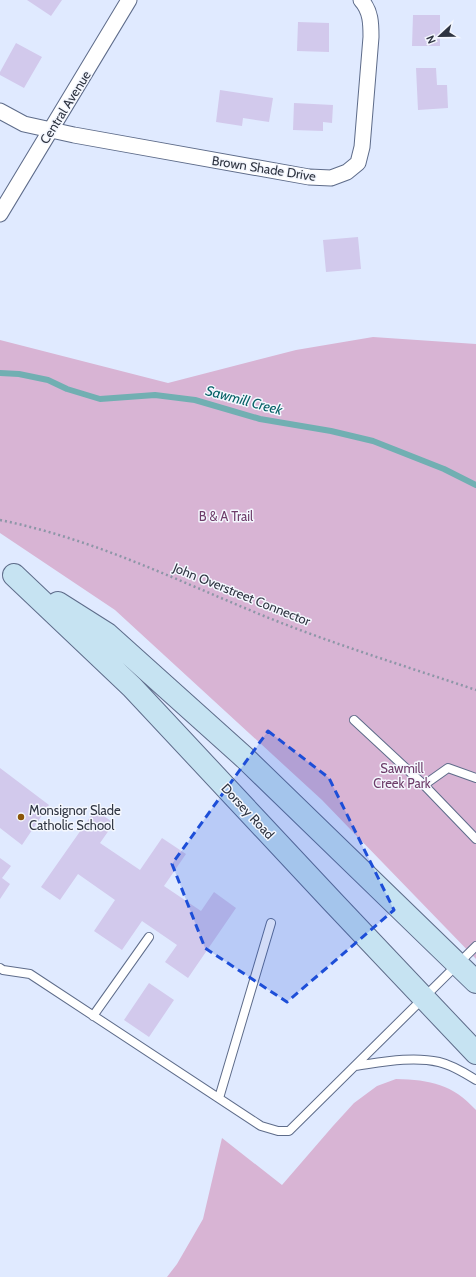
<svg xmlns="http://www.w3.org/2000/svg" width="476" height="1277" font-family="Cabin,sans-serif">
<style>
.green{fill:#d8b4d4}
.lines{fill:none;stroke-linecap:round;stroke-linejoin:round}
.stream{stroke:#71afb2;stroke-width:6}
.building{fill:#d2c9ec}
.service-casing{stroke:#5e6c8a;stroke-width:10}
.minor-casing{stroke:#5e6c8a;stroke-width:17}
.secondary-casing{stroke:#5e6c8a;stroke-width:24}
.path{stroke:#8d96a7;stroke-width:2.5;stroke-dasharray:2 3;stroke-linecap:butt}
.service{stroke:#fff;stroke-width:8}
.minor{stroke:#fff;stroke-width:15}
.secondary{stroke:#c6e3f2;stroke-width:22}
.marked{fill:#1d4ed8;fill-opacity:0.2;stroke:#1d4ed8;stroke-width:3;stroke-dasharray:8 5;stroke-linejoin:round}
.poi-dot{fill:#8c5609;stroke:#f4f7fe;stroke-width:1.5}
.labels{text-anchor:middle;stroke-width:3;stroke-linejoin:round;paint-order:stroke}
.street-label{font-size:13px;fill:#2f3542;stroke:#f4f7fe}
.park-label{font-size:13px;fill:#6e3d6a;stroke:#f4f7fe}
.poi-label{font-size:13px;fill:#2f3542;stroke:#f4f7fe;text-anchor:start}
.water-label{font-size:14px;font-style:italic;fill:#086267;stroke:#f4f7fe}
</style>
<rect width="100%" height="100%" fill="#e0eaff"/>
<!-- green -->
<path class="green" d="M373,337L476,344V959L322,800L115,610L0,533V340L168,383L296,350Z
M396,1079C431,1080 452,1084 476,1110V1277H167L177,1264L203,1219L222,1138L282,1185L333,1126L354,1103L377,1086Z"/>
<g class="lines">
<!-- stream -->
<path class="stream" d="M0,373L19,374L48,380L67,389L100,399L155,395L195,400L260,419L331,431L373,441L444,469L476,485"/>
</g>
<!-- building -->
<path class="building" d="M27,0H62L51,16Z
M413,15H440V46H412Z
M298,22L329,23V52L297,51Z
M16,43L42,57L24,88L0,75V72Z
M416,68H436L437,85H447L448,108L418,110Z
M220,90L273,98L269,122L243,118L242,126L216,122Z
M294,103L333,105L332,123L323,122V131L293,130Z
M358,237L361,269L326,272L323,240Z
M0,768L49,805L22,845L0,828Z
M95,810L114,823L100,843L140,870L162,838L186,854L164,886L201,911L214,892L236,908L188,978L165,962L177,945L142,921L122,950L94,931L115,900L78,874L60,900L41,887Z
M0,858L11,866L2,878L10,884L0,899Z
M149,983L174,1000L149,1037L124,1020Z"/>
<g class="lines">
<!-- service casing -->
<g class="service-casing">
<path id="service" d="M354,720L424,785
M476,778L448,768L424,785L476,839
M0,968L3,970L30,974L261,1126L278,1131H289L476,946
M93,1016L149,937
M355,1066C383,1062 412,1056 439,1062C452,1065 465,1073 476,1080
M219,1098L271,923"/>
</g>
<!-- minor casing -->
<g class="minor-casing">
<path id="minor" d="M0,111L24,124L74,135L309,177L331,178L347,172L358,163L362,147L371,37C371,24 371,11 361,0
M0,214L129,0"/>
</g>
<!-- secondary casing -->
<g class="secondary-casing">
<path id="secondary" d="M14,575L132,687L333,902L476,1053
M58,603L107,634L245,758L476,982"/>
</g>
<!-- path -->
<path class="path" d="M0,520C94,539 176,580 264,616C333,644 405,666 476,690"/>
<!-- service -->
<use href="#service" class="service"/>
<!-- minor -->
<use href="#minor" class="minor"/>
<!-- secondary -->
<use href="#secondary" class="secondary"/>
</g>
<!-- marked area -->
<path class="marked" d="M268,731L329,778L394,910L287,1002L205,948L172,864Z"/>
<!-- markers -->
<circle class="poi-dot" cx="21" cy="817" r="4"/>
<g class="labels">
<!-- street labels -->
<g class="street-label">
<text transform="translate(65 107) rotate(-58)" y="5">Central Avenue</text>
<text transform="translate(264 168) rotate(9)" y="5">Brown Shade Drive</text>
<text transform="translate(242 594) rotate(22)" y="5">John Overstreet Connector</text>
<text transform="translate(248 811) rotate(47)" y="5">Dorsey Road</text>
</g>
<!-- park labels -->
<g class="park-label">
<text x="226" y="521">B &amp; A Trail</text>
<text x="402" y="773">Sawmill<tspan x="402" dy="15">Creek Park</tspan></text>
</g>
<!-- poi labels -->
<g class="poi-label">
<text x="29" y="815">Monsignor Slade<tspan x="29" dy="15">Catholic School</tspan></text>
</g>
<!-- water labels -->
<g class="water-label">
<text transform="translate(244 400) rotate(15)" y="5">Sawmill Creek</text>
</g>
</g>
<!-- north arrow -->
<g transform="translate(440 36) rotate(248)" stroke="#f4f7fe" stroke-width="3" paint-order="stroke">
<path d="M0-3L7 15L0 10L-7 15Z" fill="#2f3542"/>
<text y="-6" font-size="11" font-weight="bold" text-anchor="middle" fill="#2f3542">N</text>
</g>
</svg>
